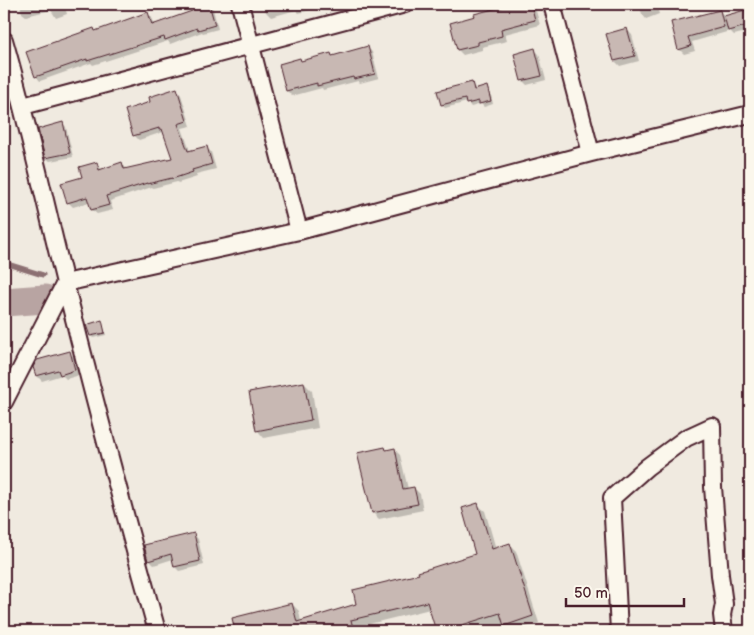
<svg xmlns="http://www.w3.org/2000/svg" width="754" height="635" font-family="'Balsamiq Sans',sans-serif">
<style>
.shadow{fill:#0003}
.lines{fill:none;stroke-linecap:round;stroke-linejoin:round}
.stream{stroke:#8c6f72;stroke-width:5}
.river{stroke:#b8a4a2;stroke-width:29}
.building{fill:#c8b8b3;stroke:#4a1f2b}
.minor-casing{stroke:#4a1f2b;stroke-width:20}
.minor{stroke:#fbf7ec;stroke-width:16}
</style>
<rect width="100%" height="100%" fill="#f0eae0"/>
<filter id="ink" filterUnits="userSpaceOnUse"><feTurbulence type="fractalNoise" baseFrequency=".02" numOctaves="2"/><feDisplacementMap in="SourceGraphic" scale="10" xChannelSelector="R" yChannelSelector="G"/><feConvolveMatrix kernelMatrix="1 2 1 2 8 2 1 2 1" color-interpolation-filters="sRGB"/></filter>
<g filter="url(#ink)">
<!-- shadow -->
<path class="shadow" d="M20,4H64L67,14L56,18L51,10L26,16L22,13Z
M208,4L213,9L218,29L203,33L202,32L170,44L168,41L93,65L91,63L40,81L36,76L94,30L96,32L148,13L152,18L155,25L194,12Z
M264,4H317L318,8L299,13L296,10L271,17L266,12Z
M510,4H534L540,25L505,34L507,41L482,47V50L463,55L458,50L510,6Z
M575,4H589L578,7Z
M605,4H621L608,7Z
M639,4H656L659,14L646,19L642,14Z
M750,10V31L734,35L730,31L692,42L695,51L684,54L679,49L672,23L720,11L725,17Z
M627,30L632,35L639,61L620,66L615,61Z
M367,47L372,52L379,78L360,83L358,81L323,90L322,88L292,96L287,91L300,60L302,62L331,54L333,57Z
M534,49L539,54L546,80L527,85L522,80Z
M472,83L476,90L487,88L490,91L493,104L484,107L481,104L471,107L467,102L445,108L442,105Z
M176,90L181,95L191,126L182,128L190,151L206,147L211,152L216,169L196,174L197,177L178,183L177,182L153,188L152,187L110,201L113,210L97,214L92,210L90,202L73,207L68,202L83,178L96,163L102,170L122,163L127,170L174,159L163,132L139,140L134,135L152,103Z
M63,123L66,127L73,157L50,161L46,158Z
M101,322L103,324L106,335L93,338L91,336Z
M70,353L75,358L80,375L66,379L62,375L42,381L37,376Z
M304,383L312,391L318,428L264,438L257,430Z
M384,448L387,451L394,449L400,455L408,489L414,488L420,494L423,510L379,519L373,513Z
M478,505L485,511L496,549L510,545L516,551L539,623L513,631H488L487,626L470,631H437L430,609L357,627L358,631H236L233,619L292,604L299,611L301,622L357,605L421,575L477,555Z
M194,535L198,539L204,565L179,571L175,567L173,559L154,565L149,560Z"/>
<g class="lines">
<!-- stream -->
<path class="stream" d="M4,263L43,275"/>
<!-- river -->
<path class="river" d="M4,302L45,299"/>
</g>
<!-- building -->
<path class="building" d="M206,4H209L215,25L198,30L197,28L165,40L164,37L87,61V59L35,77L26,52L94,28L95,31L148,12L152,25L192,11V8Z
M513,4H531L535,20L501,29L502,36L478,42V45L457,50L450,23L475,16L474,14Z
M720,10L724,27L688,37L691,46L678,50L671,22Z
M745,10L749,25L728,31L724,16Z
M627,28L635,56L614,61L606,34Z
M368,46L375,74L354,79L353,77L317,86V83L286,91L279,64L300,58L301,61L331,53L332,56Z
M535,48L542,76L521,81L514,54Z
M472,82L474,90L487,86L491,101L479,104V101L466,104L465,99L441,105L437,91Z
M177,88L187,121L178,124L188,151L207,146L212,164L192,170L193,172L172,179V178L147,184V183L106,196L109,205L91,210L87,197L67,203L61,183L82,177L79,167L97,162L99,170L122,162L124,169L172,158L162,129L159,130V128L133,136L125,110L150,102L149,97Z
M63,122L70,153L45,158L38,129Z
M102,320L105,333L90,336L86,325Z
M70,351L75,370L60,375L58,370L36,376L33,367L37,360Z
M304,382L311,420L256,431L249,392Z
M385,447L386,450L395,448L403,489L414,487L418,504L372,513L357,453Z
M478,503L492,549L510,543L533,616L504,626L500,613L443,631H436L427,602L351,620L353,628L342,631H235L232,618L292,603L297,622L356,604L353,590L419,574L418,572L475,554L462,508Z
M194,533L200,561L174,567L171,554L148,561L144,545Z"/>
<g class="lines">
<!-- minor casing -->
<g class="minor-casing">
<path id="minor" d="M240,4L299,231
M552,4L591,153
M4,40C27,120 45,202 65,283C94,399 125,516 157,631
M23,106L405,4
M4,402L65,283L299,231L591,153L750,114
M619,631L612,498L647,467L686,438L712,426L713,487L720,575L724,604L722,615L724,631"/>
</g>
<!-- minor -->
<use href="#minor" class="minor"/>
</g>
</g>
<!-- margin -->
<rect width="754" height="635" fill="none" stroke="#fbf7ec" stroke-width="20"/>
<rect x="10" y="10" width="734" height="615" fill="none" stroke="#4a1f2b" stroke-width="2" filter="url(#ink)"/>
<!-- scale -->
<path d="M566 598v8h118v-8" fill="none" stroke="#4a1f2b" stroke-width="2.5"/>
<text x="574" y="598" font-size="15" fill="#4a1f2b" stroke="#fbf7ec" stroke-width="4" paint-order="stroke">50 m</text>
</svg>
